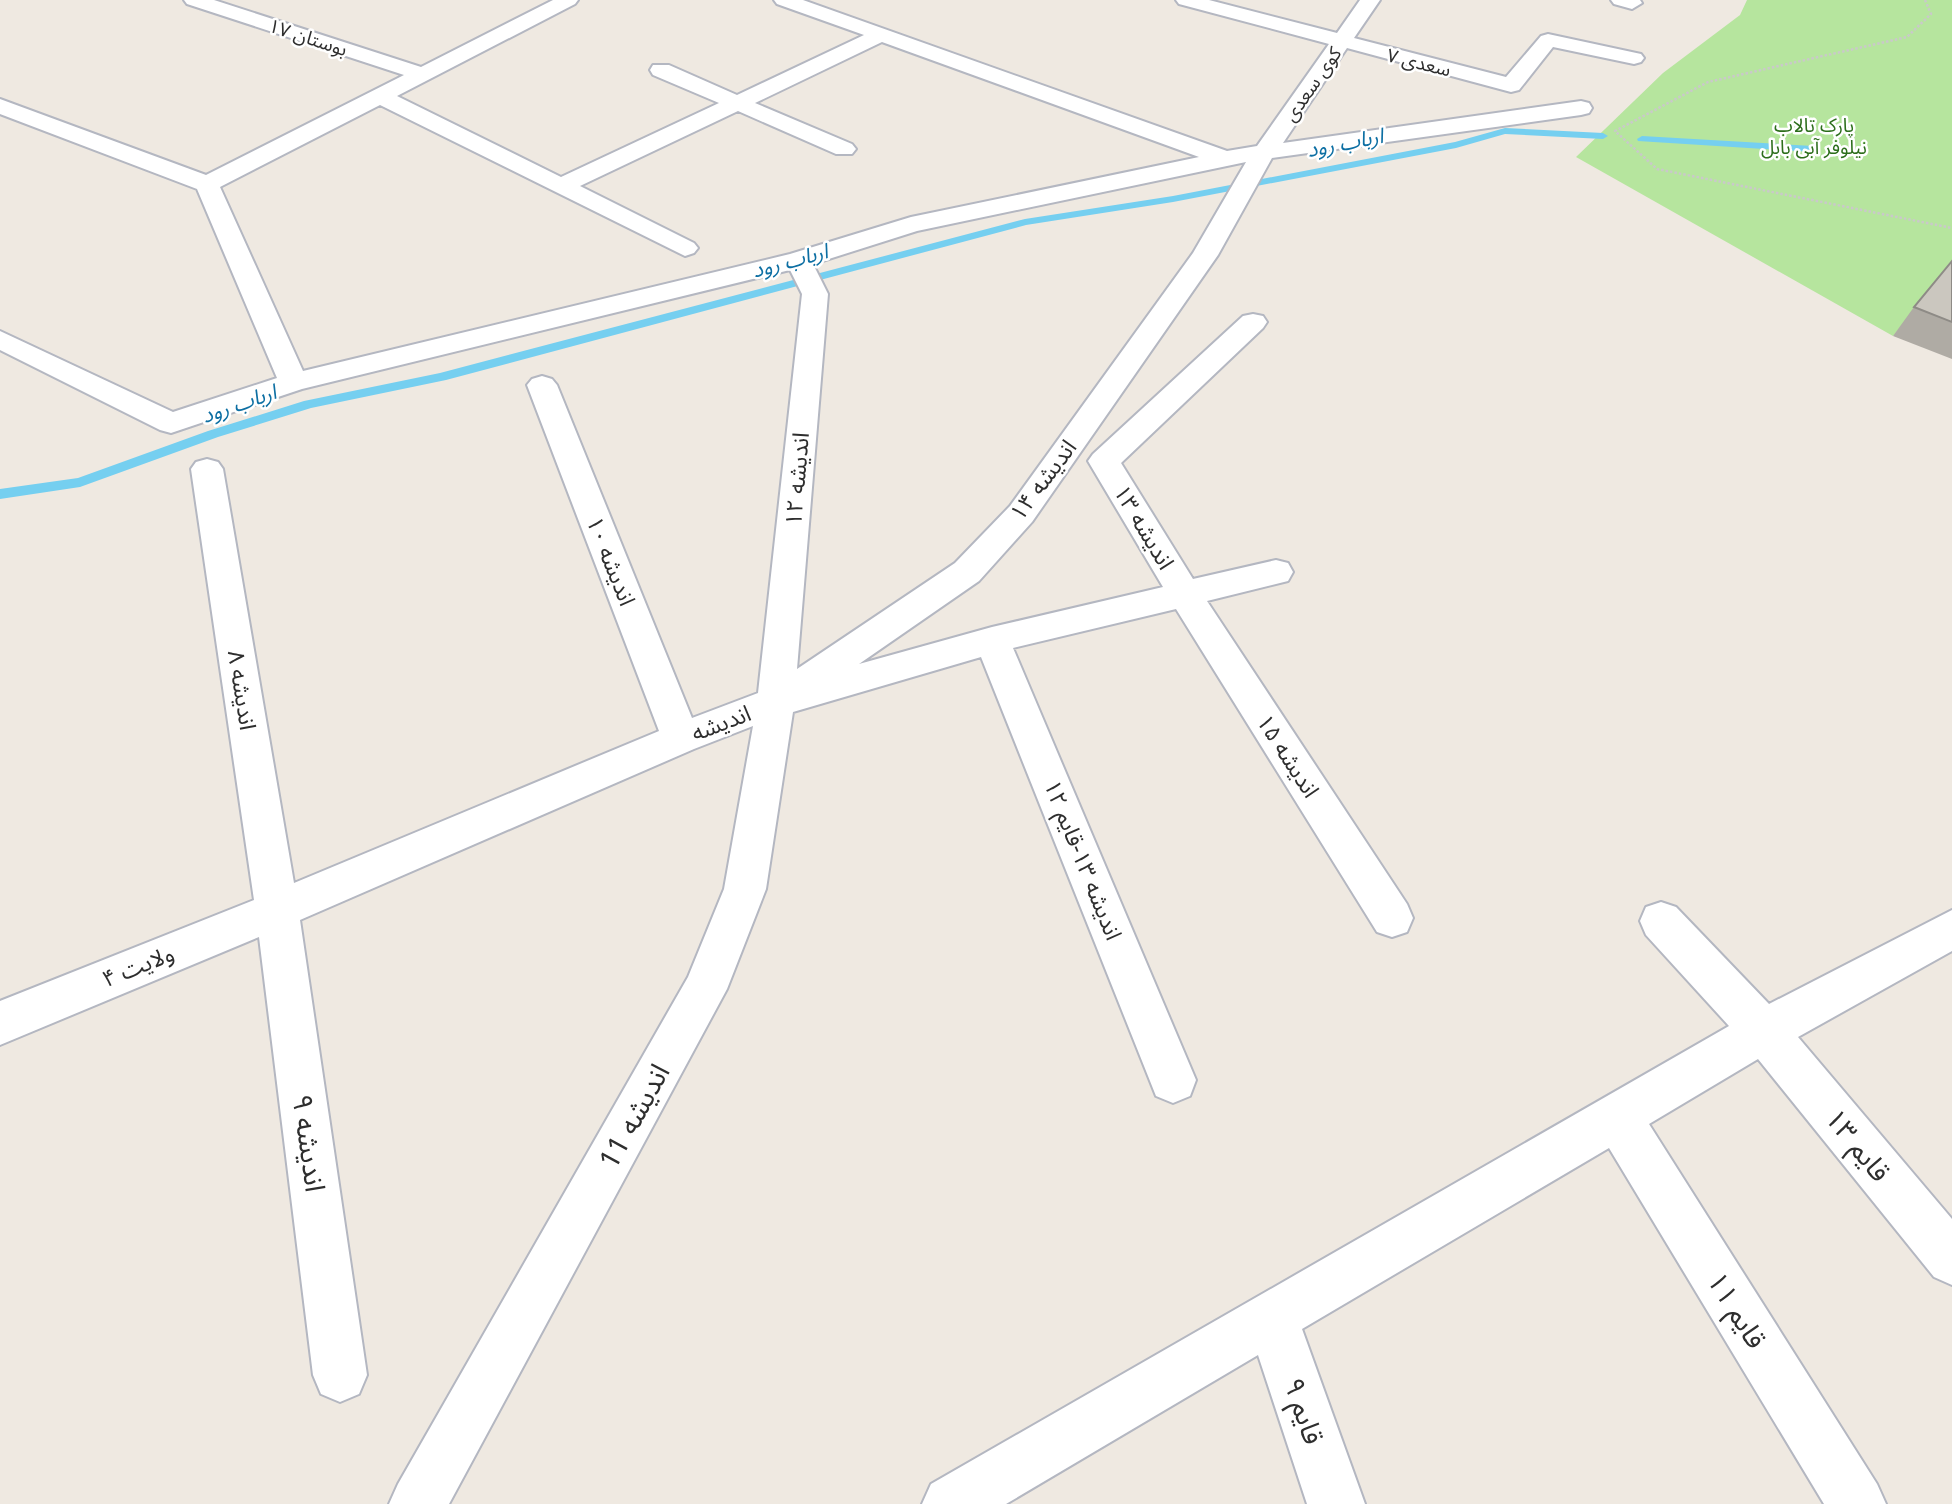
<svg xmlns="http://www.w3.org/2000/svg" width="1952" height="1504" font-family="'Noto Sans','Noto Sans Arabic',sans-serif">
<style>
.green{fill:#b6e59e}
.lines{fill:none;stroke-linecap:round;stroke-linejoin:round}
.stream{fill:#75cff0;fill-rule:evenodd}
.street-casing{stroke:#b4b7c1;stroke-width:4}
.path{stroke:#c9c9c9;stroke-width:2.5;stroke-dasharray:2.5 2;stroke-linecap:butt}
.street{fill:#fff;fill-rule:evenodd}
.wall{fill:#afaba4}
.building{fill:#cbc7bf;stroke:#8e8b86;stroke-width:2}
.labels{text-anchor:middle;stroke-width:5;stroke-linejoin:round;paint-order:stroke}
.far-street-label{font-size:19px;fill:#2e2e2e;stroke:#fff}
.far-park-label{font-size:19px;fill:#2c6e1b;stroke:#fff}
.far-water-label{font-size:21px;font-style:italic;fill:#0d6fa3;stroke:#fff}
.street-label{font-size:23px;fill:#2e2e2e;stroke:#fff}
.near-street-label{font-size:28px;fill:#2e2e2e;stroke:#fff}
</style>
<rect width="100%" height="100%" fill="#efe9e1"/>
<!-- green -->
<path class="green" d="M1747,0H1952V285L1938,281L1893,336L1576,157L1663,73L1740,15Z"/>
<g class="lines">
<!-- stream -->
<path class="stream" d="M1505,128L1603,133L1608,136L1603,139L1505,134L1456,148L1173,202L1026,225L446,380L311,408L218,437L80,487L0,499V489L78,478L208,431L304,401L440,373L1025,219L1173,196L1455,142Z
M1642,136L1813,146L1818,149L1813,152L1638,141L1637,139Z"/>
<!-- street casing -->
<g class="street-casing">
<path id="street" d="M184,0H214L421,67L553,0H578L575,4L397,96L561,177L719,103L653,75L650,70L653,65H669L737,95L864,35L777,4L774,0H803L1227,151L1257,146L1329,44L1179,4L1176,0H1209L1337,33L1360,0H1380L1354,38L1506,77L1541,36L1548,34L1641,54L1644,58L1641,62L1634,64L1553,47L1519,90L1511,92L1347,48L1283,143L1581,101L1589,103L1592,108L1589,113L1581,115L1272,158L1218,255L1032,522L979,581L859,664L992,627L1163,587L1088,461L1093,454L1243,316L1253,314L1263,316L1267,322L1263,328L1121,463L1193,579L1276,560L1288,563L1293,572L1288,581L1207,601L1407,904L1413,918L1407,932L1392,937L1377,932L1176,609L1013,648L1196,1080L1190,1096L1173,1103L1156,1096L981,657L793,712L766,889L727,989L449,1504H389L398,1484L688,977L724,889L753,726L694,749L300,920L367,1375L359,1394L340,1402L321,1394L313,1375L259,937L0,1045V1001L254,900L191,469L196,462L207,459L218,462L223,469L294,883L659,731L527,385L532,379L542,376L552,379L557,385L692,718L758,693L802,294L790,270L302,389L171,433L160,430L0,350V331L173,412L277,378L197,189L0,114V99L206,175L404,75L187,4ZM882,42L1199,157L911,217L790,254L303,371L220,187L380,105L685,256L694,253L698,248L694,243L580,186L738,111L836,154H852L856,149L852,144L755,103ZM1246,162L1193,253L1010,506L955,563L797,669L828,294L813,264L917,231Z
M1611,0H1640L1642,3L1632,9L1614,4Z
M1661,902L1676,907L1769,1004L1952,910V951L1798,1037L1952,1219V1285L1934,1277L1758,1059L1649,1124L1877,1484L1886,1504H1824L1609,1148L1302,1329L1365,1504H1307L1258,1355L1006,1504H922L931,1484L1729,1026L1646,935L1640,921L1646,907Z"/>
</g>
<!-- path -->
<path class="path" d="M1925,0L1931,14L1907,37L1708,82L1615,131L1657,169L1952,228"/>
<!-- street -->
<use href="#street" class="street"/>
</g>
<!-- wall -->
<path class="wall" d="M1952,261V359L1893,336L1914,307Z"/>
<!-- building -->
<path class="building" d="M1952,261V322L1914,307Z"/>
<g class="labels">
<!-- far-street labels -->
<g class="far-street-label">
<text transform="translate(308 37) rotate(18)" y="7">بوستان ۱۷</text>
<text transform="translate(1419 62) rotate(14)" y="7">سعدی ۷</text>
<text transform="translate(1312 84) rotate(-55)" y="7">کوی سعدی</text>
</g>
<!-- far-park labels -->
<g class="far-park-label">
<text x="1814" y="132">پارک تالاب<tspan x="1814" dy="22">نیلوفر آبی بابل</tspan></text>
</g>
<!-- far-water labels -->
<g class="far-water-label">
<text transform="translate(1345 143) rotate(-11)" y="7">ارباب رود</text>
<text transform="translate(790 261) rotate(-15)" y="7">ارباب رود</text>
<text transform="translate(239 404) rotate(-19)" y="7">ارباب رود</text>
</g>
<!-- street labels -->
<g class="street-label">
<text transform="translate(797 479) rotate(-85)" y="8">اندیشه ۱۲</text>
<text transform="translate(1043 480) rotate(-53)" y="8">اندیشه ۱۴</text>
<text transform="translate(1144 527) rotate(59)" y="8">اندیشه ۱۳</text>
<text transform="translate(611 561) rotate(68)" y="8">اندیشه ۱۰</text>
<text transform="translate(242 690) rotate(81)" y="8">اندیشه ۸</text>
<text transform="translate(721 723) rotate(-21)" y="8">اندیشه</text>
<text transform="translate(1288 756) rotate(57)" y="8">اندیشه ۱۵</text>
<text transform="translate(1083 860) rotate(68)" y="8">اندیشه ۱۳-قایم ۱۲</text>
<text transform="translate(138 966) rotate(-22)" y="8">ولایت ۴</text>
</g>
<!-- near-street labels -->
<g class="near-street-label">
<text transform="translate(634 1116) rotate(-61)" y="10">اندیشه 11</text>
<text transform="translate(309 1143) rotate(82)" y="10">اندیشه ۹</text>
<text transform="translate(1858 1145) rotate(51)" y="10">قایم ۱۳</text>
<text transform="translate(1737 1310) rotate(58)" y="10">قایم ۱۱</text>
<text transform="translate(1304 1411) rotate(71)" y="10">قایم ۹</text>
</g>
</g>
</svg>
